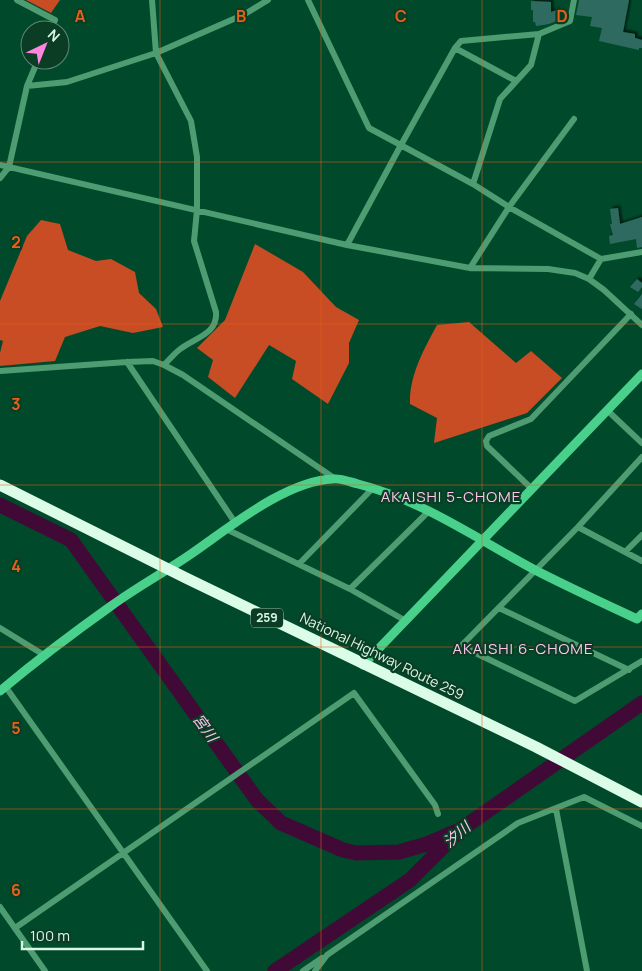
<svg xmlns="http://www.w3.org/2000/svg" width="642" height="971" font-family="Manrope,'Noto Sans JP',sans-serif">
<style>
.forest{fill:#c84c24}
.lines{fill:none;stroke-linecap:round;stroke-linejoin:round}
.river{stroke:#400936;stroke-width:15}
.building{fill:#2e6b5e;filter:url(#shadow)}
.street{stroke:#4e9c71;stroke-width:6}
.secondary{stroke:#49d18c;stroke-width:9}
.highway{stroke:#dbfde7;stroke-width:11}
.grid{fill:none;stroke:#e76117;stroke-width:1;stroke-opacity:0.55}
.labels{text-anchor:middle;stroke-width:4.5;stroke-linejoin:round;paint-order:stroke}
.shield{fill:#0b3d25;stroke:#9bc0ab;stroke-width:1}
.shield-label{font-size:12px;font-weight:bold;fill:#d9f8e4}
.street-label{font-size:14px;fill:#d9f8e4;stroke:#0b3d25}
.neighbourhood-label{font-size:15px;letter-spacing:1px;fill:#ffc7ee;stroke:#0b3d25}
.water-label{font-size:15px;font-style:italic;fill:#fbc4eb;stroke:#0b3d25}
.grid-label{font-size:16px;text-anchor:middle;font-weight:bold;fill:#e76117;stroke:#0b3d25;stroke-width:4.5;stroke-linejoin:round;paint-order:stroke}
</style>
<defs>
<filter id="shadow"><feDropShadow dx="2.5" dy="-2.5" stdDeviation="1" flood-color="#0009"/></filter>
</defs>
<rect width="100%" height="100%" fill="#004a2b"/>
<!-- forest -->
<path class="forest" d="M26,0H60L51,13Z
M41,220L60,224L68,250L96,261L111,259L135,272L139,293L156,309L163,327L133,333L100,326L65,337L55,361L0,366V353L3,341L0,340V301L27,236Z
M255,244L303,272L336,307L359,320L349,343V363L328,404L292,379L296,361L269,345L235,398L208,377L213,360L197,348L225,320Z
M469,322L516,363L531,351L562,378L527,413L434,443L437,418L410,404C409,376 424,349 437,325Z"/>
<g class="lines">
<!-- river -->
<path class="river" d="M0,505L71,540L257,800L281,823L343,850L356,853L399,852L427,844L460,830
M275,971L410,880L460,830L642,703"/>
</g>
<!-- building -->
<path class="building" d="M579,0H629L623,32L635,34V38L642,40V48H639V50L599,41L602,28L590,26L592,17L576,15Z
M531,1L551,2V12L557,10L561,19L549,24L536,26L535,22H533V10H531Z
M618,208L620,224L642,217V247L637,248L636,239L610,244L609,236L613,235L610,224H612L610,209Z
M637,279L642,283V287L638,292L630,287Z
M642,294V309L634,304Z"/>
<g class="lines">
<!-- street -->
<path class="street" d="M17,0L55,20L51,30
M152,0L156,53L191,121L197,157V210L194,241L216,312C218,335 193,338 179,350C174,354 169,360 164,365
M308,0L369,128L473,184L509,207L601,259L642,252
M455,48L516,81
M27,86L67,82L156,53L245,14L268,0
M0,165L347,245L470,268L548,269L575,273L589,279L604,290L642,325
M0,178L9,167L27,86L38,60
M473,184L500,99L531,65L539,34
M347,245L401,145L455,48L461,41L539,34L570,21L574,0
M470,268L509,207L574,119
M589,279L601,259
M127,362L236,524
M0,371L127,362L153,361L164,365L183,375L334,478
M608,411L642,443
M642,457L578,527L461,646L575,701L642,661
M532,489L487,446L486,441L489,436L531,419L631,314
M578,527L642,561
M228,530L350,589L406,621
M625,552L642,535
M299,564L373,488
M350,589L428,512
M499,608L629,670
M0,628L44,655
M5,686L207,971
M556,809L587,971
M0,907L45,971
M15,928L354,693L435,805L438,814
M303,971L322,958
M315,971L327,955L518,823L584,797L642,826"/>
<!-- secondary -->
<path class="secondary" d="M363,665L642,374
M0,691C36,661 73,633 111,606C137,587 165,572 191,554C229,528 285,481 333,479C341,478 350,482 358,484C422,500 477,539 535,570C568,587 603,603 637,619L642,614"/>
<!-- highway -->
<path class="highway" d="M0,485L186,578L536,747L642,802"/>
</g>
<!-- grid -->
<path class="grid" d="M160,0V971M321,0V971M482,0V971M0,162H642M0,324H642M0,485H642M0,647H642M0,809H642"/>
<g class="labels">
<!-- shield labels -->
<rect class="shield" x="251" y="608.5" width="32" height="19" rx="4"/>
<g class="shield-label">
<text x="267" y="622">259</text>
</g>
<!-- street labels -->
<g class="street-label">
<text transform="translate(382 656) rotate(26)" y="5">National Highway Route 259</text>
</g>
<!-- neighbourhood labels -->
<g class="neighbourhood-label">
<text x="451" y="502">AKAISHI 5-CHOME</text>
<text x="523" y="654">AKAISHI 6-CHOME</text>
</g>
<!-- water labels -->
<g class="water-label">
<text transform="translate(205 728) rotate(54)" y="5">宮川</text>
<text transform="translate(457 835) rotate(-41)" y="5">汐川</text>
</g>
</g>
<g class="grid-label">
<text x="80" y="22">A</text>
<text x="241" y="22">B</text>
<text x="401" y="22">C</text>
<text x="562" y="22">D</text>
<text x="16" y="248">2</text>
<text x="16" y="410">3</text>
<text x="16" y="572">4</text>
<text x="16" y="734">5</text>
<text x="16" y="896">6</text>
</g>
<!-- north arrow -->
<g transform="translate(45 45) rotate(43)"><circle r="24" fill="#0b3d25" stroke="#5d8871"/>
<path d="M0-4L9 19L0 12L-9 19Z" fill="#fe86e0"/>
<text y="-8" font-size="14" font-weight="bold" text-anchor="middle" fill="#d9f8e4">N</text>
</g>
<!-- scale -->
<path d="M22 941v8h121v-8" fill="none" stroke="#d9f8e4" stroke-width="2.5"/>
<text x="30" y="941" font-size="15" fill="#d9f8e4" stroke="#0b3d25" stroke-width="4" paint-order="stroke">100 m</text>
</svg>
